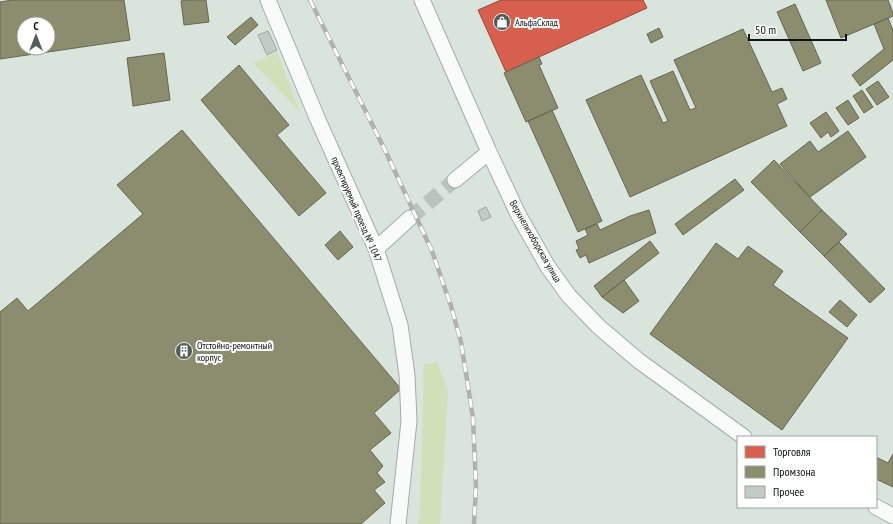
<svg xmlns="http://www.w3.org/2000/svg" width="893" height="524" font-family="'PT Sans Narrow',sans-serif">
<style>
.green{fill:#d2e0b9}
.shops{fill:#d6604d;stroke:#99493a}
.industry{fill:#8c8c6e;stroke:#666751;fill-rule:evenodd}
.building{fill:#c2cbc6;stroke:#9ba49f}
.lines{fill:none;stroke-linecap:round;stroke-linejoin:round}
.street-tunnel{stroke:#bac4be;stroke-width:15;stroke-dasharray:15 8;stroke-linecap:butt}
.street-casing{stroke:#a5aca8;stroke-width:17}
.street{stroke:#f9fbfa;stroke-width:15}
.rail-casing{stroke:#afb2b0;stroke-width:4.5}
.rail{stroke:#fff;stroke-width:3;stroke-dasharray:9;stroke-linecap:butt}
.labels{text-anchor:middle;stroke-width:4;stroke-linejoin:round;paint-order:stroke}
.poi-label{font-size:10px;fill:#0c120e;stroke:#fff;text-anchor:start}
.street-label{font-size:10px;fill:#0c120e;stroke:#fff}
</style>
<rect width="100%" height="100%" fill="#d9e4dd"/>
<!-- green -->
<path class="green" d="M277,52L300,112L253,63Z
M437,362L448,391L440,524H418L420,509L424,364Z"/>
<!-- shops -->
<path class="shops" d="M501,0H643L647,8L506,72L478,10Z"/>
<!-- industry -->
<path class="industry" d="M12,0H124L130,40L0,59V2ZM24,24H48V48H24Z
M187,0H206L209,22L184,25L181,1Z
M826,0H888L893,13V16L841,38Z
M795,4L821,63L803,71L777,12Z
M251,17L258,25L235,45L227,37Z
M888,18L893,30V60L860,86L852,75L884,49L874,24Z
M659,28L663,37L651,43L647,34Z
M743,29L772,92L782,88L787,99L777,104L787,126L630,197L586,100L641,75L663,123L668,121L650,81L673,71L690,110L696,108L674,60Z
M164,53L170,100L133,106L127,58Z
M539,57L542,64L539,65L558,108L526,122L504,73Z
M239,65L289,125L277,135L326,193L299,216L201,100Z
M878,81L889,97L877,105L866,89Z
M862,90L873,107L864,113L853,96Z
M848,100L859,118L848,125L836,108Z
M552,110L602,221L578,232L528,121Z
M826,112L839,131L831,137L828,132L821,138L810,123Z
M182,130L401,389L374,413L391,433L370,450L383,466L377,473L385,482L374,490L385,503L361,524H0V312L17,298L28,311L143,214L117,185Z
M848,131L866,157L810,197L780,164L810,141L818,152Z
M774,160L822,210L800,232L751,182Z
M735,179L744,190L683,235L675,224Z
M649,210L656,233L589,263L586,255L580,258L576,250L579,249L576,241L588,235L585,229L597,224L600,230L630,216Z
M822,210L847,234L824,256L800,232Z
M340,231L353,247L338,260L325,245Z
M650,241L659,253L602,297L594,286Z
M839,242L885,289L870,303L824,256Z
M716,243L738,259L748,246L783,271L773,285L848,338L782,430L650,334Z
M624,280L639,301L623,313L602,297Z
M840,300L857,315L847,327L829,312Z
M893,454V487L876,479V457L888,463Z"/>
<!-- building -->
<path class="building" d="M268,31L277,50L267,55L258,35Z
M486,207L491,217L482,221L478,211Z"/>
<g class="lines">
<!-- street-tunnel -->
<path class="street-tunnel" d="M410,218L455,180"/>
<!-- street casing -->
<g class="street-casing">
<path id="street" d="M268,0L318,120L376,249L400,325L407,375L409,421L398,524
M422,0L489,152L518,214L548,267L569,296L599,327L639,361L744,437
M455,180L489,152
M376,249L410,218
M876,507L893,516"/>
</g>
<!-- street -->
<use href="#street" class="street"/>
<!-- rail casing -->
<g class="rail-casing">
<path id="rail" d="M310,0L384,148L432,251L451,306L461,342L473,418L476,487L474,524"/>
</g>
<!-- rail -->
<use href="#rail" class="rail"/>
</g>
<!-- icons -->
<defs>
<g id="shop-disc" transform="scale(0.9)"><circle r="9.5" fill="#545c56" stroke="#fff"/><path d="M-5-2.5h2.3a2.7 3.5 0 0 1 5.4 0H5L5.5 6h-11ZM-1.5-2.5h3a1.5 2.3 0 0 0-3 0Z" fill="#fff"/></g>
<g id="building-disc" transform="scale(0.9)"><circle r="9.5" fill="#545c56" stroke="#fff"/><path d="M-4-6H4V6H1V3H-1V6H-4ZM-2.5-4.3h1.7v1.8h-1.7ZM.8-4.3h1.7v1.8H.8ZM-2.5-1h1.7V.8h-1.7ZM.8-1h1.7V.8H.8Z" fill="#fff"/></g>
</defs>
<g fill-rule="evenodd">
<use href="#shop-disc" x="502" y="22"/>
<use href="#building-disc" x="184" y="351"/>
</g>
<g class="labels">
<!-- poi labels -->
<g class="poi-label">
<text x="515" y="26">АльфаСклад</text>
<text x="197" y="349">Отстойно-ремонтный<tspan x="197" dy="12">корпус</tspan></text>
</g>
<!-- street labels -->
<g class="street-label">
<text transform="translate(357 209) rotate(67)" y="4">проектируемый проезд № 1047</text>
<text transform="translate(536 241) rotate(60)" y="4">Верхнелихоборская улица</text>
</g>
</g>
<!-- legend -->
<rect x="737" y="436" width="140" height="72" fill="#ffffff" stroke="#9ea09f"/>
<rect x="745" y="446" width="20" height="12" fill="#d6604d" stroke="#9ea09f"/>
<text x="773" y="456" font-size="12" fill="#0c120e">Торговля</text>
<rect x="745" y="466" width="20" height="12" fill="#8c8c6e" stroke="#9ea09f"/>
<text x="773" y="476" font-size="12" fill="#0c120e">Промзона</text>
<rect x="745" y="486" width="20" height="12" fill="#c2cbc6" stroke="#9ea09f"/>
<text x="773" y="496" font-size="12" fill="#0c120e">Прочее</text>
<!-- north arrow -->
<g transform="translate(36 36)"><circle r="19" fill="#ffffff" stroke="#9ea09f"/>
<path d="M0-3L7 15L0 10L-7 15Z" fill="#545c56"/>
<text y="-6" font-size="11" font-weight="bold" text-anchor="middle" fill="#0c120e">С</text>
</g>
<!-- scale -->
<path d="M749 34v6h97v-6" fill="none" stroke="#0c120e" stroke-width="2"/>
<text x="755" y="34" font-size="12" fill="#0c120e" stroke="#ffffff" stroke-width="3" paint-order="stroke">50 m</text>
</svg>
